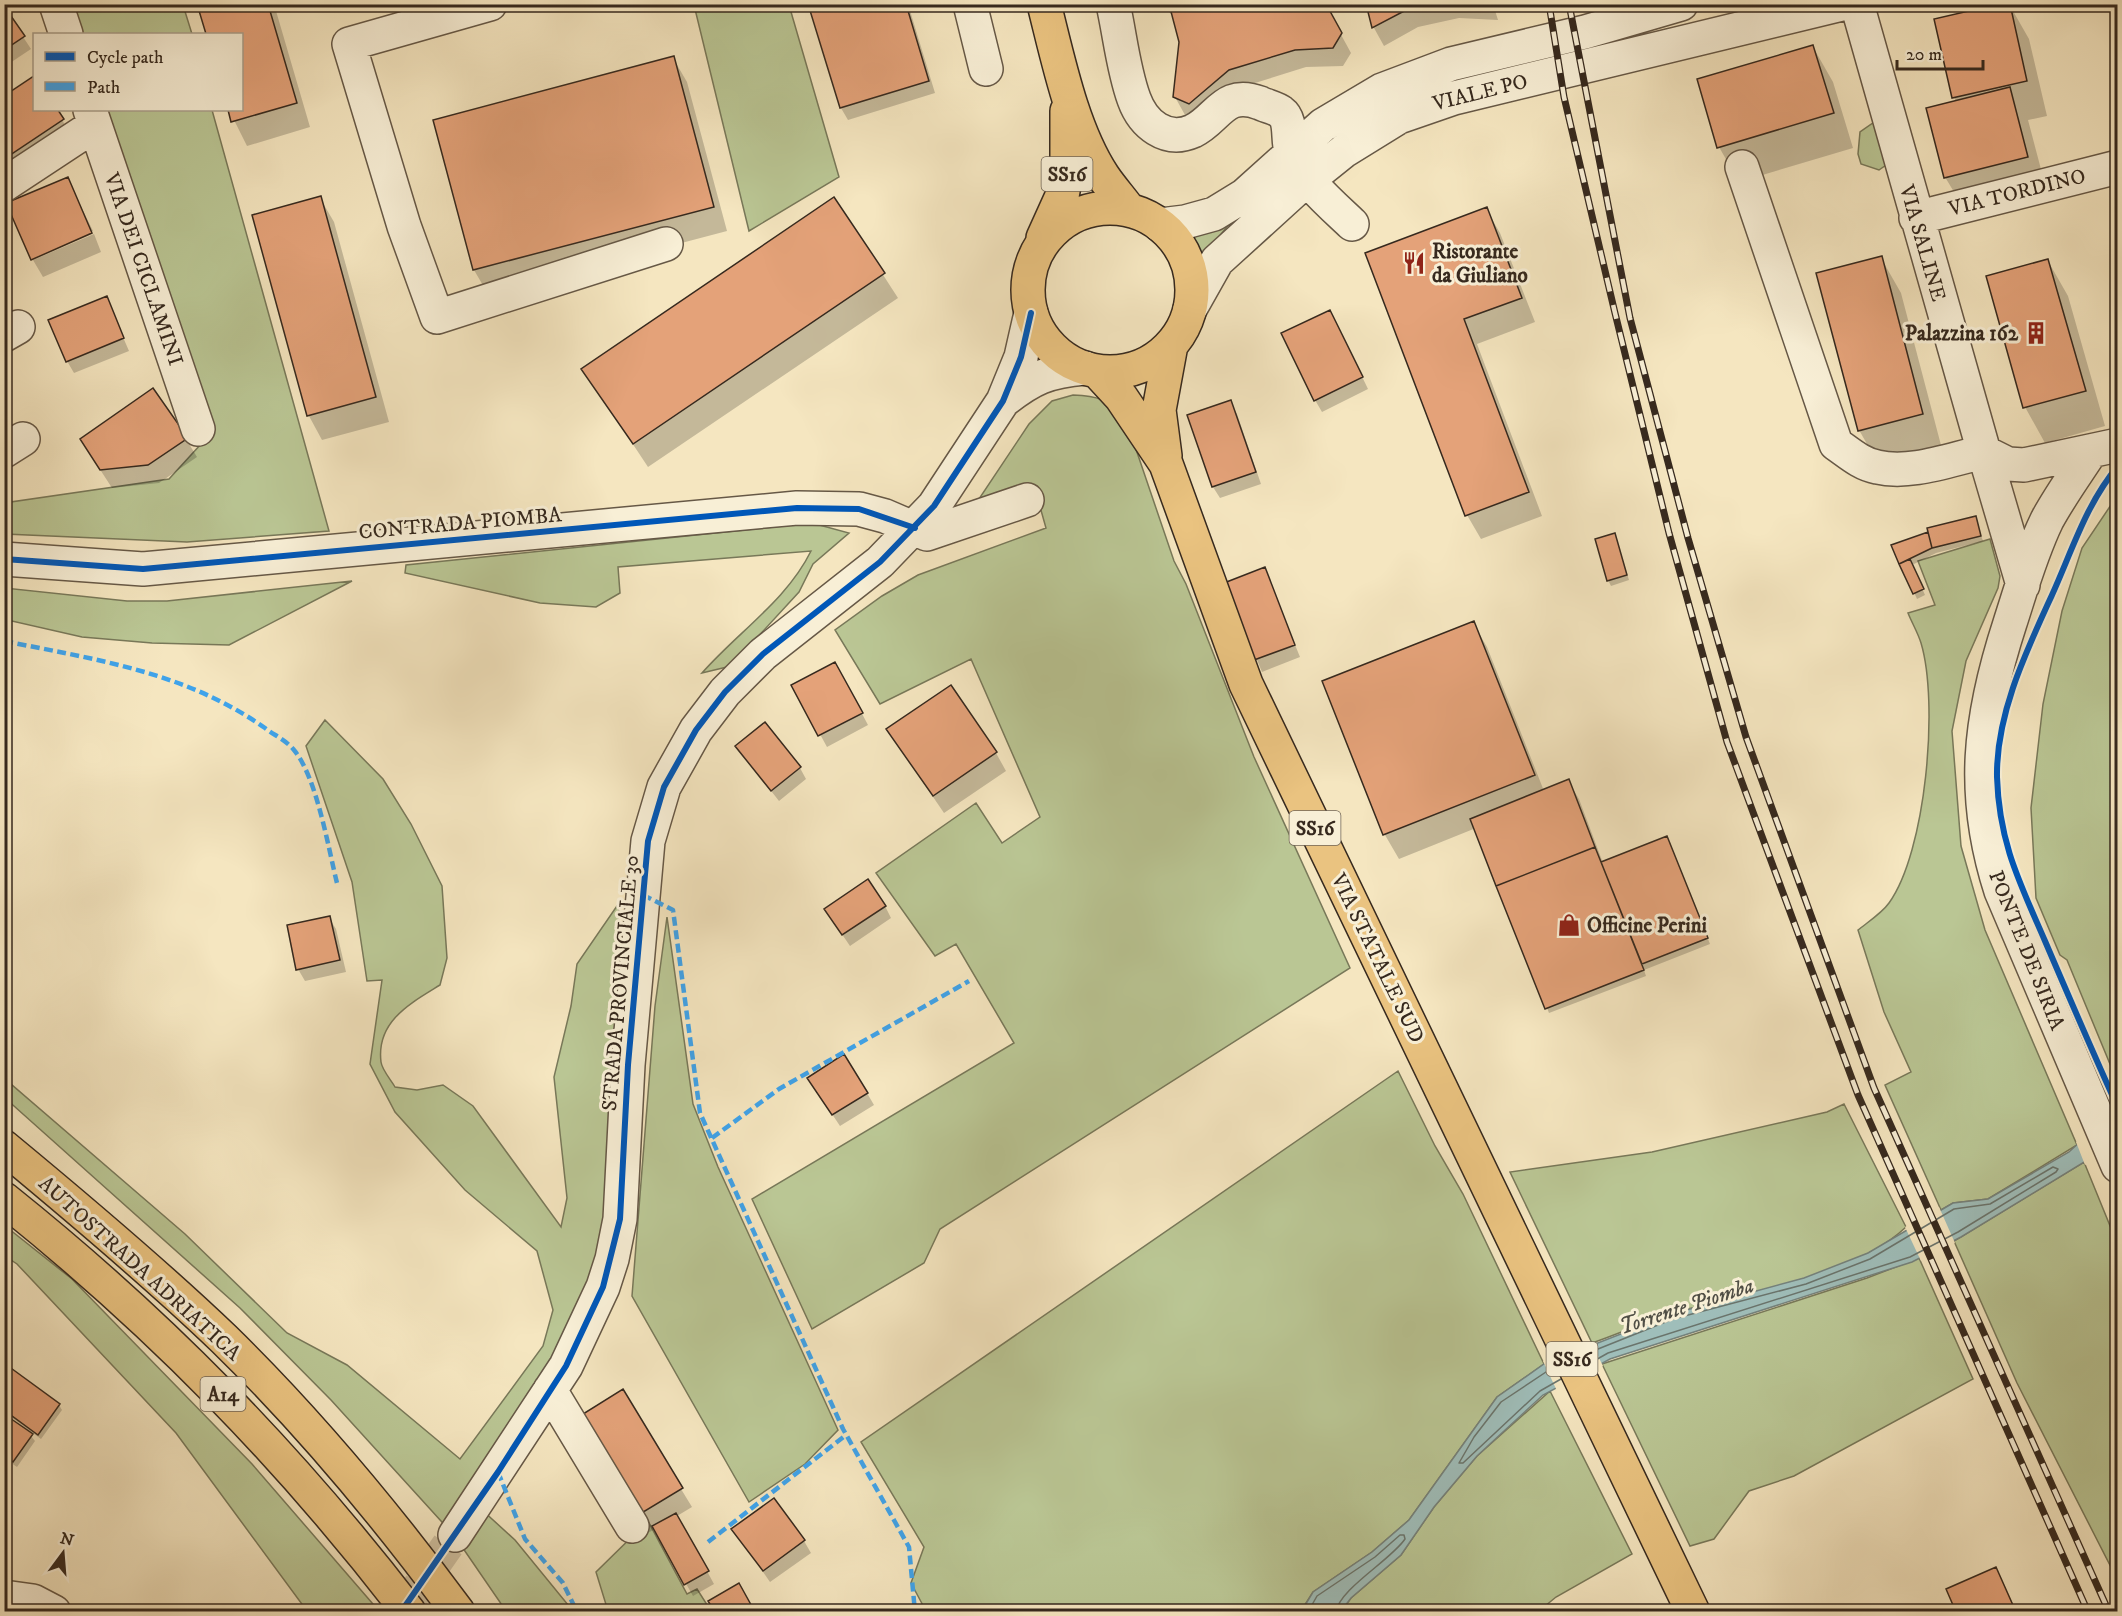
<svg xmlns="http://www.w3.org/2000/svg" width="2122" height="1616" font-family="'IM FELL DW Pica',serif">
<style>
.green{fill:#bac694;stroke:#787859;stroke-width:1.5}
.water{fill:#9fbeba;stroke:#75827c;stroke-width:1.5}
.pier{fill:#f5e6c0}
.shadow{fill:#0003}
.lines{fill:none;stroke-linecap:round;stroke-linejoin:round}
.shore{stroke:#6a746c;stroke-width:1.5}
.building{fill:#e4a279;stroke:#36291e;stroke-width:1.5}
.minor-tunnel{stroke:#cfc0a0;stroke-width:33;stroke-dasharray:33 16;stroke-linecap:butt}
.minor-casing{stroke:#665846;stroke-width:36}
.major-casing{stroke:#36291e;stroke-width:36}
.highway-casing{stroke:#36291e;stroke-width:36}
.minor{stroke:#f8efd6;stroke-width:33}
.major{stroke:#eac380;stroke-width:33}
.highway{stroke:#eac380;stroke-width:33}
.rail-casing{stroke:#36291e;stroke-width:7}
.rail{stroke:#f8efd6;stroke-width:4.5;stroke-dasharray:14;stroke-linecap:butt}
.quiet{stroke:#3fa3ea;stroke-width:4.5;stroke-dasharray:9 4.5;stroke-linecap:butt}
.cycleway-casing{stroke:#f8efd6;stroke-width:10}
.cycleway{stroke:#0057b8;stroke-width:6}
.labels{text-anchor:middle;stroke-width:6;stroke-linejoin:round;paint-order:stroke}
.shield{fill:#f8efd6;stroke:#706455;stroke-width:1.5}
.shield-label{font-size:20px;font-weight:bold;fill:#36291e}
.street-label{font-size:21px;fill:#36291e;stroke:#f8efd6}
.poi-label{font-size:21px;font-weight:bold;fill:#36291e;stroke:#f8efd6;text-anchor:start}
.water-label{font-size:22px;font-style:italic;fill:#504e45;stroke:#f8efd6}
</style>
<rect width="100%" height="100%" fill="#f5e6c0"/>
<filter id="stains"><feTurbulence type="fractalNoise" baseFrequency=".00333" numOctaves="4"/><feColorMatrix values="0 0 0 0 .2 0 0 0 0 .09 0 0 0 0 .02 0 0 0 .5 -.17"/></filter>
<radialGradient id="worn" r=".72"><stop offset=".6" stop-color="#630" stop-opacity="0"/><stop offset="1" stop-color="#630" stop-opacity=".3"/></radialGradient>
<!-- green -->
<path class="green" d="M72,5H183L192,34H82Z
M694,5H789L839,177L749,231Z
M107,110H212L329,531L187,542L5,534L4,503L169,479L212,432Z
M1880,118L1889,163L1879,170L1861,164L1858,154L1860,132Z
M1241,209L1199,262L1197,253L1183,229Z
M1073,395C1098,396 1107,399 1125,417L1174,561L1186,584L1254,757L1350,968L940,1229L924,1263L812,1329L752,1199L1014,1043L956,944L935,956L876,873L976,803L1002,843L1040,817L971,659L880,704L835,630L882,596L918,575L1046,528L1035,489L973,508L1029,424L1052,401Z
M2117,496H2118L2117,1081L2067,960L2060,955L2036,898L2031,808L2043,704L2062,611L2082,548Z
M812,523L849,533L813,564L799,592L731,666L702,673C738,632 787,600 811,551L618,567L620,593L596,607L540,603L405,573L406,565Z
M1990,539L2000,576L1998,588L1966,661L1952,731L1961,846L1985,930L2077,1145L1988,1199L1953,1203L1941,1210L1885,1085L1911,1072L1884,1012L1858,930C1868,922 1882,913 1889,903C1926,852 1939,703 1921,643C1918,633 1912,623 1908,613L1935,605L1918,561Z
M352,581L229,645L152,643L82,637L12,621L5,626V588L127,601H167Z
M325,720L383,779L411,824L442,886L447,958L440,985C411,1003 376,1021 381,1062C382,1070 391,1080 395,1087L417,1090L443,1085L473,1106L561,1227L567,1198L554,1077L571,1006L577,964L619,903L617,1014L606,1216L592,1286L562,1356L451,1532L331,1400L240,1308L5,1098V1079L185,1234L287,1333L347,1365L460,1459L543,1346L553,1310L537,1251L465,1190L395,1112L370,1064L382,980L367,981L352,882L306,746Z
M667,917L693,1104L718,1167L838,1430L805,1464L749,1502L632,1296L655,1006Z
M1398,1071L1435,1146L1463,1194L1544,1364L1497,1397L1409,1520L1372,1552L1313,1592L1301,1611H926L911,1583L924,1547L861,1442Z
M1844,1104L1906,1227C1852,1278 1744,1292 1674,1313C1646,1321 1619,1334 1592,1343L1510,1172L1652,1152L1827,1112Z
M2084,1162L2117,1243V1579L2017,1383L1954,1241Z
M4,1225L72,1279L252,1464L379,1611H307L176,1433L17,1264L5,1256Z
M1919,1258L1973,1379L1794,1476L1749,1491L1714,1539L1690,1546L1602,1364L1867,1278Z
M1550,1391L1632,1554L1556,1597L1539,1611L1341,1612L1351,1598L1401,1555L1434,1507L1477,1456Z
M481,1509L515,1540L573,1611H506L458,1541Z
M648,1521L687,1594L697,1589L711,1611H608L596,1572Z"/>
<!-- water -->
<path class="water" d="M2117,1108V1142L1961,1237L1912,1262L1610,1359L1543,1395L1477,1456L1434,1507L1401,1555L1351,1598L1341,1611L1301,1612L1313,1592L1372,1552L1409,1520L1497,1397L1544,1364L1672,1314L1804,1278L1868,1253L1953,1203L1988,1199L2069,1152Z"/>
<!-- pier -->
<path class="pier" d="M2118,1105V1145L2085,1165L2076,1142Z
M1939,1207L1955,1243L1921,1261L1905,1227Z
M1591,1342L1603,1366L1557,1391L1543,1361Z"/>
<!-- shadow -->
<path class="shadow" d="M199,4H274L310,127L247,146L229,110H242V34H208Z
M810,4H908L935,93L848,120L841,108Z
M1159,4H1353L1327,9L1351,53L1343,66L1306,67L1239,88L1200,121L1185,115L1175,97L1181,41L1175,17Z
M1367,4H1493L1498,20L1459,18L1418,27L1384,46L1374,28Z
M2009,4L2029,39L2047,116L2028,120L2047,192L1966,212L1945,177L1956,102L1954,97Z
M4,8L31,49L4,67Z
M1813,47L1833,82L1853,148L1739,182L1719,147Z
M673,58L687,82L727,231L488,294L474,270L434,121Z
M34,78V110H56L73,138L14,177L4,163V98Z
M67,178L93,231L32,258Z
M320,198L334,222L389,422L322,440L309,416L253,216Z
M834,199L898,298L648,467L583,369Z
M1486,209L1500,233L1535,322L1477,344L1542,516L1481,539L1467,515L1367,253Z
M94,234L101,252L43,277L33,260Z
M1881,258L1901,293L1942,449L1879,465L1859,430Z
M2048,261L2068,296L2105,426L2045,443L2025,407Z
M106,298L129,351L74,373L67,361Z
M1336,323L1368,389L1322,412L1315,400Z
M1230,402L1237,414L1261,484L1220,498L1213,487Z
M4,422L19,446L4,457Z
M186,439L197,457L159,483L112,488L92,457Z
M1975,518L1983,541L1936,553L1912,565L1925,595L1917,599L1893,546Z
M1615,535L1629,580L1611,586L1608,580Z
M1264,569L1300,657L1262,672L1226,584Z
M1473,623L1487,647L1544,791L1568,781L1579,799L1603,863L1670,843L1710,944L1644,970L1646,976L1549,1013L1476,828L1399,859L1385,835L1324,682Z
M842,676L868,725L827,747L793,685Z
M737,747L800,768L806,779L779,801Z
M899,747L996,753L1006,771L944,813Z
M885,906L891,918L850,946L833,921Z
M329,918L336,929L346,972L305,981L298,969Z
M816,1090L867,1093L874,1105L840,1126Z
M4,1365L59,1405L62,1410L41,1439L4,1412Z
M4,1416L31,1436L35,1441L17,1467L4,1458Z
M577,1419L681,1489L692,1507L677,1516L714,1584L693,1596L655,1529L646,1534Z
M733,1529L804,1541L811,1553L770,1582Z
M1996,1569L2017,1612H1957Z"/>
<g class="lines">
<!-- shore -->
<path class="shore" d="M1588,1353L1673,1319L1806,1284L1870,1259L1954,1209L1990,1204L2053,1167L2058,1169L2056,1172L1958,1232L1910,1257L1608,1353L1592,1362
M1555,1366L1501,1402L1474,1437L1459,1463H1463L1540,1391L1561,1379
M1308,1612L1317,1596L1375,1557L1400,1535H1404L1405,1539C1391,1560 1339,1589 1336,1612"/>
</g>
<!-- building -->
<path class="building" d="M197,4H268L297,103L231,122L228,110H242V34H206Z
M808,4H906L929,81L840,108Z
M1169,4H1326L1342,33L1333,48L1295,50L1229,70L1189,104L1173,97L1179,42Z
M1366,4H1430L1408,9L1372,28Z
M1999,4H2010L2027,81L1952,98L1934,19Z
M4,6L25,36L4,50Z
M1813,45L1834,113L1717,148L1697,79Z
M674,56L714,207L473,270L433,120Z
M34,76V110H58L64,119L4,159V96Z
M2010,87L2028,157L1944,178L1926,108Z
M68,177L92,233L31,260L6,203Z
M321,196L376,397L307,416L252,215Z
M834,197L885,273L633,444L581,369Z
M1487,207L1522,298L1464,319L1529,492L1465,516L1365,253Z
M1882,256L1923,414L1858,431L1816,273Z
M2048,259L2086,391L2023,408L1986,276Z
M107,296L124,338L66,362L48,320Z
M1330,310L1363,377L1314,401L1281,333Z
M153,388L188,438L148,465L100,470L80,439Z
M1231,400L1256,472L1212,487L1187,415Z
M1976,516L1981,536L1932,548L1927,528Z
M1928,532L1932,548L1899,564L1891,545Z
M1615,533L1627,575L1607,581L1595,539Z
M1910,559L1924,589L1913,594L1899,564Z
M1265,567L1295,645L1254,660L1224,583Z
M1474,621L1535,775L1383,835L1322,681Z
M835,662L863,713L818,736L791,685Z
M951,685L997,752L933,796L886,729Z
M765,722L801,767L771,791L735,746Z
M1569,779L1595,847L1496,886L1470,819Z
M1667,836L1708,938L1642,964L1601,862Z
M1595,847L1644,970L1545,1009L1496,886Z
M868,879L886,906L842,935L824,909Z
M330,916L340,960L296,970L287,925Z
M844,1054L868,1093L832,1115L807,1078Z
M4,1363L60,1404L38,1435L4,1410Z
M623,1389L683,1488L635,1517L575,1419Z
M4,1414L33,1434L13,1462L4,1456Z
M774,1498L805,1540L763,1571L731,1529Z
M676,1513L709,1571L684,1585L652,1526Z
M1996,1567L2016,1612H1956L1946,1589Z
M739,1583L755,1612H715L708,1601Z"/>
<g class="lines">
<!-- minor-tunnel -->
<path class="minor-tunnel" d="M401,1612L455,1535"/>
<!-- minor casing -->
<g class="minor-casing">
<path id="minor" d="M56,4L66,34
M490,4L349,44L404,226L437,317L666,244
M970,4L986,69
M1113,4C1120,35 1123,69 1134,99C1143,124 1166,143 1193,131C1218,119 1224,89 1260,103C1266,106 1276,108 1281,112C1292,120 1287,139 1291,151C1300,178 1332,205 1352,224
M1857,4L1984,452L2008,464L2024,465L2118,445
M90,110L198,429
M1742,167L1836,444C1849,453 1861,464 1877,467C1911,475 1951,459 1984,452L2023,585
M4,185L95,125
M1916,218L2118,167
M1160,225L1185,222L1214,214L1245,195L1323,125L1382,90L1451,64L1585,32L1681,4
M1190,309L1217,261L1293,192L1344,151L1399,117L1454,98L1842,4
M4,335L18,327
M1003,401C1032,378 1048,371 1085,368
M4,451L23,439
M2091,451C2076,474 2060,496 2047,520C2031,553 2021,589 2010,623C1979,718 1970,795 2001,891L2118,1166
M4,559L143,569L797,508L859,509L885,516L927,534L1027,500
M550,1390L632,1526
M455,1535L566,1366L603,1287L612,1259L620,1219L628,1065L648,841L664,787L696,730L725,692L763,654L880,562L934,506L1003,401L1021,357L1031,313
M4,1597L33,1601L54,1612"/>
</g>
<!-- major casing -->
<g class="major-casing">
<path id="major" d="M1044,4C1058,59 1072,129 1103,176C1111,188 1121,199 1129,210
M1028 290a82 82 0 1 1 164 0a82 82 0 1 1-164 0Z
M1043,238L1062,196L1067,170V111
M1097,371L1121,397L1166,464L1246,684L1693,1612
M1165,456L1159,410L1171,345"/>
</g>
<!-- highway casing -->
<g class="highway-casing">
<path id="highway" d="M4,1147C79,1209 154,1272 224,1339C309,1422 387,1516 458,1612
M4,1199C159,1323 288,1455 409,1612"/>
</g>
<!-- minor -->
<use href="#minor" class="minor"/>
<!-- major -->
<use href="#major" class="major"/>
<!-- highway -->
<use href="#highway" class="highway"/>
<!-- rail casing -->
<g class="rail-casing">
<path id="rail" d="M1549,4L1564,97L1615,313L1669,533L1727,742L1858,1095L2088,1612
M1569,4L1630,318L1688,538L1746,737L1874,1088L2109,1612"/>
</g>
<!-- rail -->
<use href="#rail" class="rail"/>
<!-- quiet -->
<path class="quiet" d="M4,641C98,660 185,672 265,728C274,735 287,741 294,750C317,778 328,847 337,883
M643,895L673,910L700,1113L843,1429L909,1547L915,1612
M712,1138L779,1089L969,981
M498,1472L525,1539L563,1583L577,1612
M708,1542L846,1435"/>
<!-- cycleway casing -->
<g class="cycleway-casing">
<path id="cycleway" d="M2118,466C2086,504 2072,551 2052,595C2026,652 1996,714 1997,777C1999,843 2020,883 2045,941C2069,997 2093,1053 2118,1108
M4,559L143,569L797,508L859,509L915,528
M401,1612L498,1472L566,1366L603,1287L620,1219L628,1065L648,841L664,787L696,730L725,692L763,654L880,562L934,506L1003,401L1021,357L1031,313"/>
</g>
<!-- cycleway -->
<use href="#cycleway" class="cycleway"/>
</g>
<!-- icons -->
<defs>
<g id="restaurant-bare" transform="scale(1.8)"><path d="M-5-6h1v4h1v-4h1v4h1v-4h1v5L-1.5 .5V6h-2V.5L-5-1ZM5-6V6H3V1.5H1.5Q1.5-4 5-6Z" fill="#8f2418" stroke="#f8efd6" stroke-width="2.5" paint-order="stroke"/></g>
<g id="building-bare" transform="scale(1.8)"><path d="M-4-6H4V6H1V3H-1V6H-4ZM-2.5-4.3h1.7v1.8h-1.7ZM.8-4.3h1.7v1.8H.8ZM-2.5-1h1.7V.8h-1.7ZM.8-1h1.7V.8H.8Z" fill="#8f2418" stroke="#f8efd6" stroke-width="2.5" paint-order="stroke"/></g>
<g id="shop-bare" transform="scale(1.8)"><path d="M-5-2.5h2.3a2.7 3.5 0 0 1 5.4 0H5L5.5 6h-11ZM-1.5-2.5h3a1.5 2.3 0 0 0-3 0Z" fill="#8f2418" stroke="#f8efd6" stroke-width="2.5" paint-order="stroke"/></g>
</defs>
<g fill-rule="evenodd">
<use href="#restaurant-bare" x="1414" y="263"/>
<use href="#building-bare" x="2036" y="333"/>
<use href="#shop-bare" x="1569" y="925"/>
</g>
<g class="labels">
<!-- shield labels -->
<g class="shield">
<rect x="1041.5" y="157" width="51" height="34" rx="4.5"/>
<rect x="1289.5" y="811" width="51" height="34" rx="4.5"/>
<rect x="1546.5" y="1342" width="51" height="34" rx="4.5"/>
<rect x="200.5" y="1377" width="45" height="34" rx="4.5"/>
</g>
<g class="shield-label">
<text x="1067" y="181">SS16</text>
<text x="1315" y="835">SS16</text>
<text x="1572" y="1366">SS16</text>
<text x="223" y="1401">A14</text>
</g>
<!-- street labels -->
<g class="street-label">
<text transform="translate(1480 92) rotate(-14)" y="7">VIALE PO</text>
<text transform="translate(2017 192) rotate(-14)" y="7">VIA TORDINO</text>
<text transform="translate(1923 243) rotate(74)" y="7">VIA SALINE</text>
<text transform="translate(144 269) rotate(71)" y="7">VIA DEI CICLAMINI</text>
<text transform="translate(460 523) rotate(-5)" y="7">CONTRADA PIOMBA</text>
<text transform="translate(2027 950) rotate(68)" y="7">PONTE DE SIRIA</text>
<text transform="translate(1378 958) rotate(64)" y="7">VIA STATALE SUD</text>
<text transform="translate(620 983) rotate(-85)" y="7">STRADA PROVINCIALE 30</text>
<text transform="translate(140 1268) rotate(42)" y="7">AUTOSTRADA ADRIATICA</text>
</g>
<!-- poi labels -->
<g class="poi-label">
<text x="1432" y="258">Ristorante<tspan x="1432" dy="24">da Giuliano</tspan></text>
<text x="2018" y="340" text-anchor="end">Palazzina 162</text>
<text x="1587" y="932">Officine Perini</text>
</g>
<!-- water labels -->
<g class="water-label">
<text transform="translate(1686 1305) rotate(-18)" y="8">Torrente Piomba</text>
</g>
</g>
<!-- margin -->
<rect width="2122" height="1616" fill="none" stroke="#f5e6c0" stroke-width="24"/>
<rect x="6" y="6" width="2110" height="1604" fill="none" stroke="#36291e" stroke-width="3"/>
<rect x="12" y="12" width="2098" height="1592" fill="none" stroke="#36291e" stroke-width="1.5"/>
<!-- legend -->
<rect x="33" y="33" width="210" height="78" fill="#f8efd6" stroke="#aaa08c" stroke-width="1.5"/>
<rect x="45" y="52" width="30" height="9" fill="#0057b8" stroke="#aaa08c" stroke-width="1.5"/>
<text x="87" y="63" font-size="18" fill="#36291e">Cycle path</text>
<rect x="45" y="82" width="30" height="9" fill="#3fa3ea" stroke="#aaa08c" stroke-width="1.5"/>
<text x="87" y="93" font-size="18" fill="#36291e">Path</text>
<!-- north arrow -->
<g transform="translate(63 1553) rotate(16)" stroke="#f8efd6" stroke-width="4.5" paint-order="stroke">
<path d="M0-4.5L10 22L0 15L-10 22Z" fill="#36291e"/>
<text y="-9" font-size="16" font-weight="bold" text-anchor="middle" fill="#36291e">N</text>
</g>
<!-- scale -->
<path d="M1897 60v9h86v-9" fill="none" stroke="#36291e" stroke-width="3"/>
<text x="1906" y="60" font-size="18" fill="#36291e" stroke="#f8efd6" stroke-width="4.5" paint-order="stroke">20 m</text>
<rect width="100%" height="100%" filter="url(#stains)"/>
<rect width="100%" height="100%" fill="url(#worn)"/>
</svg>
